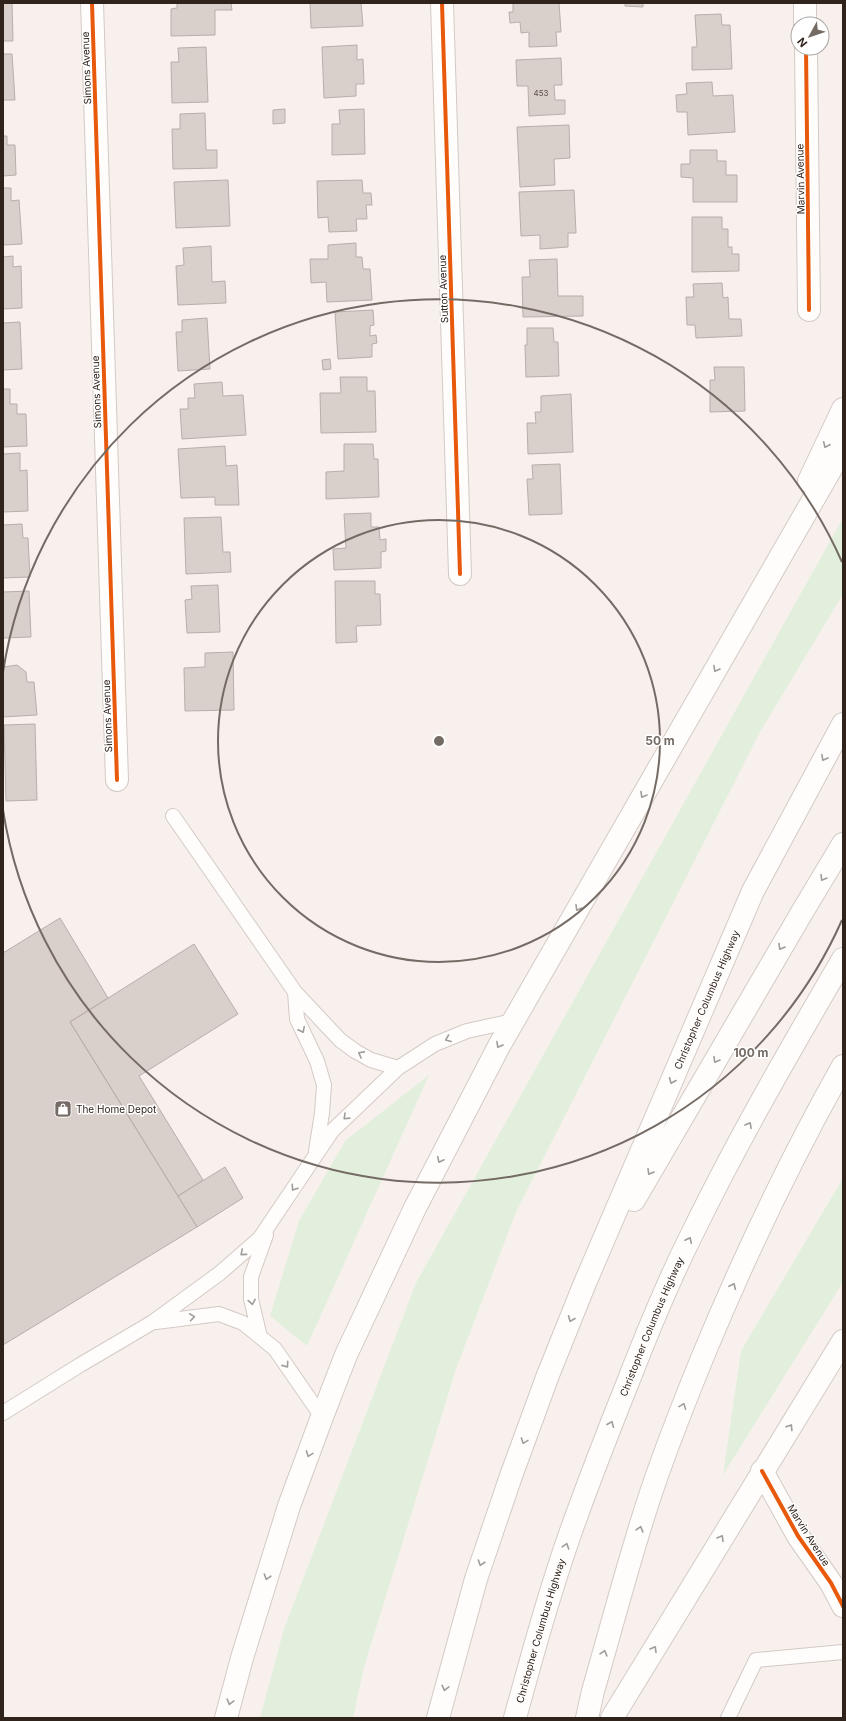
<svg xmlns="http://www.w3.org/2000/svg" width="846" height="1721" font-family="Inter,sans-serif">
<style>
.green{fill:#e2efdc}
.building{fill:#d9cfcb;stroke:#b8aeaa}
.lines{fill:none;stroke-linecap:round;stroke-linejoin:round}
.service-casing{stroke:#d4cac5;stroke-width:16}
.minor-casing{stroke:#d4cac5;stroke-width:24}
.trunk-casing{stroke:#d4cac5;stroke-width:24}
.motorway-casing{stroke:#d4cac5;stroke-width:24}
.service{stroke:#fefdfc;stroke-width:14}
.minor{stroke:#fefdfc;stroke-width:22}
.trunk{stroke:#fefdfc;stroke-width:22}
.motorway{stroke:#fefdfc;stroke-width:22}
.cycleway-casing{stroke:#fff;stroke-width:6}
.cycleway{stroke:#e8590c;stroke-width:4}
.oneway{stroke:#a19b97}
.ring{fill:none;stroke:#756b65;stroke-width:2}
.labels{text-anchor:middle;stroke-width:3;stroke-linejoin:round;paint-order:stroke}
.number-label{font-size:8px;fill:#5a4e48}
.street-label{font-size:10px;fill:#2f231c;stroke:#fff}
.poi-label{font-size:10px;fill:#2f231c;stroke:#fff;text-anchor:start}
.centre{fill:#756b65;stroke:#fff;stroke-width:2}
.ring-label{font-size:12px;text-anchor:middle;font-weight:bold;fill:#756b65;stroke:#fff;stroke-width:3;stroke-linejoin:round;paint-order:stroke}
</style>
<rect width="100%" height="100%" fill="#f8f0ed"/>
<!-- green -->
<path class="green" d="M843,518V594L760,732L516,1212L456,1369L364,1667L353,1718H260L284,1629L416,1283Z
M429,1075L307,1346L270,1316L299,1221L345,1141Z
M843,1178V1282L723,1475L741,1351Z"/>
<!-- building -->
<path class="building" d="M3,3H12L13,41H3Z
M177,3H231L232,10H215V35L171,36V9L177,8Z
M310,3H361L363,26L311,28Z
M513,3H559L561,32H556L557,46L529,47V32L521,33L520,22L510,23L509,12H513Z
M625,3H643V7L625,6Z
M721,14L722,25H730L732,69L692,70V47H697L695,15Z
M357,45V60L363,59L364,84H356V96L324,98L322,47Z
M206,47L208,102L172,103L171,62H179L178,48Z
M3,54H12L15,100H3Z
M561,58L562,85H554L555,100H565V114L529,116L528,86H517L516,60Z
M712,82L713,96L733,95L735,132L688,135L687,112H677L676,95L687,94L686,83Z
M285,109V123L273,124V110Z
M364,109L365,154L332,155V124H340L339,110Z
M205,113L206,150H217V168L173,169L172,129H180V114Z
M569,125L570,158L554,159L555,185L520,187L517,127Z
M3,136H7V145H15L16,175L3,176Z
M690,150H717V161H726V175H737V202H693V178L681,177V164H690Z
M228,180L230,226L176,228L174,182Z
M362,180L363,193H371L372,205H366L367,219H356L357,231L329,232L328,217L318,218L317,181Z
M3,188H11V201L19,200L22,244L3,245Z
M574,190L576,233H568V247L540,249V235L521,236L519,192Z
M692,217H722V229H728V247H732V254H739V271L692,272Z
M356,243V257H362L363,269H370L372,300L327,302L326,282L311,283L310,259H328V245Z
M211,246L212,282L225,281L226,303L178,305L176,266L184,265L183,248Z
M13,256V267L21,266L22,308L3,309V257Z
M557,259L558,296H583V316L523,317L522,277H530L529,260Z
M722,283L723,298L728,297L729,319H741L742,336L696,338L695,325H687L686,297H694L693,284Z
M373,310L374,325L370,326V336L376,335L377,343L372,344V357L338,359L335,312Z
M207,318L210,369L178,371L176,332H182V320Z
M20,322L22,369L3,370V323Z
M527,328H553L554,342H558L559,376L526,377L525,345H527Z
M330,359L331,369L323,370L322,360Z
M714,367H744L745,411L710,412V380H715Z
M340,377H367V391H375L376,432L321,433L320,393H341Z
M222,382L223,396L243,395L246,435L182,439L180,409H188V398H195L194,384Z
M3,389H10V404H17V414H26L27,446L3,447Z
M571,394L573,452L528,454L527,423H536L535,412H541V396Z
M344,444H373L374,459H378L379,497L326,499V472L344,471Z
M225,446L226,466L237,465L239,505H215V497L181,498L178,449Z
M20,453V471L27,470L28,511L3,512V454Z
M560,464L562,514L529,515L527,479H533L532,465Z
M371,513V527H379L380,540L386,539V551L381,552V568L334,570L333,549L346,548L344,514Z
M221,517L223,552H230L231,572L186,574L184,518Z
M22,524L23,538H28L30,577L3,578V525Z
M335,581H375V594H380L381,625L356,626L357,642L336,643Z
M218,585L220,632L187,633L185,600L192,599L191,586Z
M29,591L31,637L3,638V592Z
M233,652L234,710L185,711L184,668L205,667V653Z
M17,665L26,672L27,682H34L37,715L3,717V667Z
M35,724L37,800L6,801L4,725Z
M60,918L108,998L70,1022L197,1227L3,1345V953Z
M194,944L238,1014L139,1076L203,1180L178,1196L70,1022Z
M225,1167L243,1198L197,1227L178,1196Z"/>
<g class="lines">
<!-- service casing -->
<g class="service-casing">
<path id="service" d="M173,816L295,992L340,1040L355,1051L371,1060L398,1068
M295,992L297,1019L317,1061L324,1085L322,1113L316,1151
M156,1322L219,1314L243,1323L275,1349L322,1417
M260,1337L251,1299V1277L266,1235
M3,1413L80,1365L153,1322L220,1273L260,1238L332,1131L398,1068L435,1044L467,1031L513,1021
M728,1718L756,1660L843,1652"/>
</g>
<!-- minor casing -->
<g class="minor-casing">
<path id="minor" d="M92,3L117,780
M442,3L460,574
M805,3V24
M806,48L809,310
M762,1471L798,1536L831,1583L843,1606"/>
</g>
<!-- trunk casing -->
<g class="trunk-casing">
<path id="trunk" d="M809,481L843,409
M226,1718L242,1658L289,1506L322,1417L346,1355L415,1208L499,1046L843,448
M612,1718L843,1341"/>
</g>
<!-- motorway casing -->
<g class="motorway-casing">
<g id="motorway">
<path d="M634,1200L801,914L843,844"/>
<path id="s1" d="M438,1718L476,1579L511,1476L548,1375L585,1283L753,891L843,724"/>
<path id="s2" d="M515,1718C532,1656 549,1594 570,1534C588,1483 608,1432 628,1382C647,1333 667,1284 691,1236C737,1141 790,1050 843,959"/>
<path d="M587,1718L593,1691C611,1629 627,1567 647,1505C663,1455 683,1405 703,1356C744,1257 790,1160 843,1066"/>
</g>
</g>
<!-- service -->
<use href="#service" class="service"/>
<!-- minor -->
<use href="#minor" class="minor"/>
<!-- trunk -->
<use href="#trunk" class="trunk"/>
<!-- motorway -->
<use href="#motorway" class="motorway"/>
<!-- cycleway casing -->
<g class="cycleway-casing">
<path id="cycleway" d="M92,3L117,780
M442,3L460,574
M806,48L809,310
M762,1471L798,1536L831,1583L843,1606"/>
</g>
<!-- cycleway -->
<use href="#cycleway" class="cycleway"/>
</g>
<!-- one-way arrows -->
<defs><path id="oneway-chevron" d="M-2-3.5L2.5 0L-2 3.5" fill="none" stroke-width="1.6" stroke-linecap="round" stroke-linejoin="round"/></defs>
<g class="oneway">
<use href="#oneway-chevron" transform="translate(826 445) rotate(115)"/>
<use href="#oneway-chevron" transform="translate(716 669) rotate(120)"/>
<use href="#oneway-chevron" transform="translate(824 758) rotate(119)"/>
<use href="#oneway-chevron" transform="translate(643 795) rotate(120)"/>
<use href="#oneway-chevron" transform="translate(823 878) rotate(121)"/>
<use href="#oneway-chevron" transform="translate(578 908) rotate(120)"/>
<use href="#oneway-chevron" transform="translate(781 947) rotate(120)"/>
<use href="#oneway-chevron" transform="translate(302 1030) rotate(64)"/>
<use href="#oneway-chevron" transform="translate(448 1039) rotate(159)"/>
<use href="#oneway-chevron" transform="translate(499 1045) rotate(119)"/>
<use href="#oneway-chevron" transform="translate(361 1054) rotate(-152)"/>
<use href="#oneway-chevron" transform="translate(716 1060) rotate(120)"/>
<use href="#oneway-chevron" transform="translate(672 1081) rotate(113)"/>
<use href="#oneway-chevron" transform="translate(346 1117) rotate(136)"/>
<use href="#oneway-chevron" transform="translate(749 1125) rotate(-61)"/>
<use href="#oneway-chevron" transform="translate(440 1160) rotate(117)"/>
<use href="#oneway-chevron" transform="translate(650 1172) rotate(120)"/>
<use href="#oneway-chevron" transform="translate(294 1188) rotate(124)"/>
<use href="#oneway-chevron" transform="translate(689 1240) rotate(-65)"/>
<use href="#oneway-chevron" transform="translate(243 1253) rotate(140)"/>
<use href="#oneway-chevron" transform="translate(733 1286) rotate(-65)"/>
<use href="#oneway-chevron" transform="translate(252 1302) rotate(80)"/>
<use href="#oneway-chevron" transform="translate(192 1317) rotate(-8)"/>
<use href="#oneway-chevron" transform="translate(571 1319) rotate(112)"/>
<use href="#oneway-chevron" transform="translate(286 1365) rotate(55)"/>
<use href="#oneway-chevron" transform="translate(683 1406) rotate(-69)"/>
<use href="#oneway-chevron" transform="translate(611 1424) rotate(-68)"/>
<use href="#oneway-chevron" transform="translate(790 1427) rotate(-58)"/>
<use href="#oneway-chevron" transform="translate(524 1441) rotate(110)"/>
<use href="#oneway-chevron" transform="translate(309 1454) rotate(110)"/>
<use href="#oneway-chevron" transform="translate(640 1529) rotate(-74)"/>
<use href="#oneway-chevron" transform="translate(721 1538) rotate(-59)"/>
<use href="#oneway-chevron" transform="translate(566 1546) rotate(-72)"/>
<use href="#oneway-chevron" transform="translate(481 1563) rotate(109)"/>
<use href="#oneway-chevron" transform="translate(267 1577) rotate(107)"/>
<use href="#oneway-chevron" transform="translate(654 1649) rotate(-59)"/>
<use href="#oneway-chevron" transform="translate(604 1653) rotate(-74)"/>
<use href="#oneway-chevron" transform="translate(445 1688) rotate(104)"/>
<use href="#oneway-chevron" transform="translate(230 1702) rotate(105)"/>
</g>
<!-- distance rings -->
<g class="ring">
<circle cx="439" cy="741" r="221"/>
<path d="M842 920A441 441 0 0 1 3 810M3 672A441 441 0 0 1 842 562"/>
</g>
<!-- icons -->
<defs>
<g id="shop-square" transform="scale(0.9)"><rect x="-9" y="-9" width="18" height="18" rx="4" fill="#756b65" stroke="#fff"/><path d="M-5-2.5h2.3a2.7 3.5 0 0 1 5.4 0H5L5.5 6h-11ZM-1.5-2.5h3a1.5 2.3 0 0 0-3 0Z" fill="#fff"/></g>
</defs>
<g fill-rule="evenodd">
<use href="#shop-square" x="63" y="1109"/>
</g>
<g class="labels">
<!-- number labels -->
<g class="number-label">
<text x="541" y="96">453</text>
</g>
<!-- street labels -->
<g class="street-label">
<text transform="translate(86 68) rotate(-92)" y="4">Simons Avenue</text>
<text transform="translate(800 179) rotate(-91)" y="4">Marvin Avenue</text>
<text transform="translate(443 289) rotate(-92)" y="4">Sutton Avenue</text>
<text transform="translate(96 392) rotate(-92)" y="4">Simons Avenue</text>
<text transform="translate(107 716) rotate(-92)" y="4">Simons Avenue</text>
<text dy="4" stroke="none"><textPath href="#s1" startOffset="768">Christopher Columbus Highway</textPath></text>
<text dy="4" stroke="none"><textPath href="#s2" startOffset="415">Christopher Columbus Highway</textPath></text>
<text transform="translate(809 1535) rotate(58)" y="4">Marvin Avenue</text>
<text dy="4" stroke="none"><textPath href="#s2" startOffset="91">Christopher Columbus Highway</textPath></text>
</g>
<!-- poi labels -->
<g class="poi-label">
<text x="76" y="1113">The Home Depot</text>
</g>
</g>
<circle cx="439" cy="741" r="6" class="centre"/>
<g class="ring-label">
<text x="660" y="745">50 m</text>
<text x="751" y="1057">100 m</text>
</g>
<!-- border -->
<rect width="846" height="1721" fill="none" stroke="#2f231c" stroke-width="8"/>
<!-- north arrow -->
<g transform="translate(810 36) rotate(230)"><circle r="19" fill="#ffffff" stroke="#aca7a4"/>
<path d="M0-3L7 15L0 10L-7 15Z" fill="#756b65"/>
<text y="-6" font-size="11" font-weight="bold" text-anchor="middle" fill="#2f231c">N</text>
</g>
</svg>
